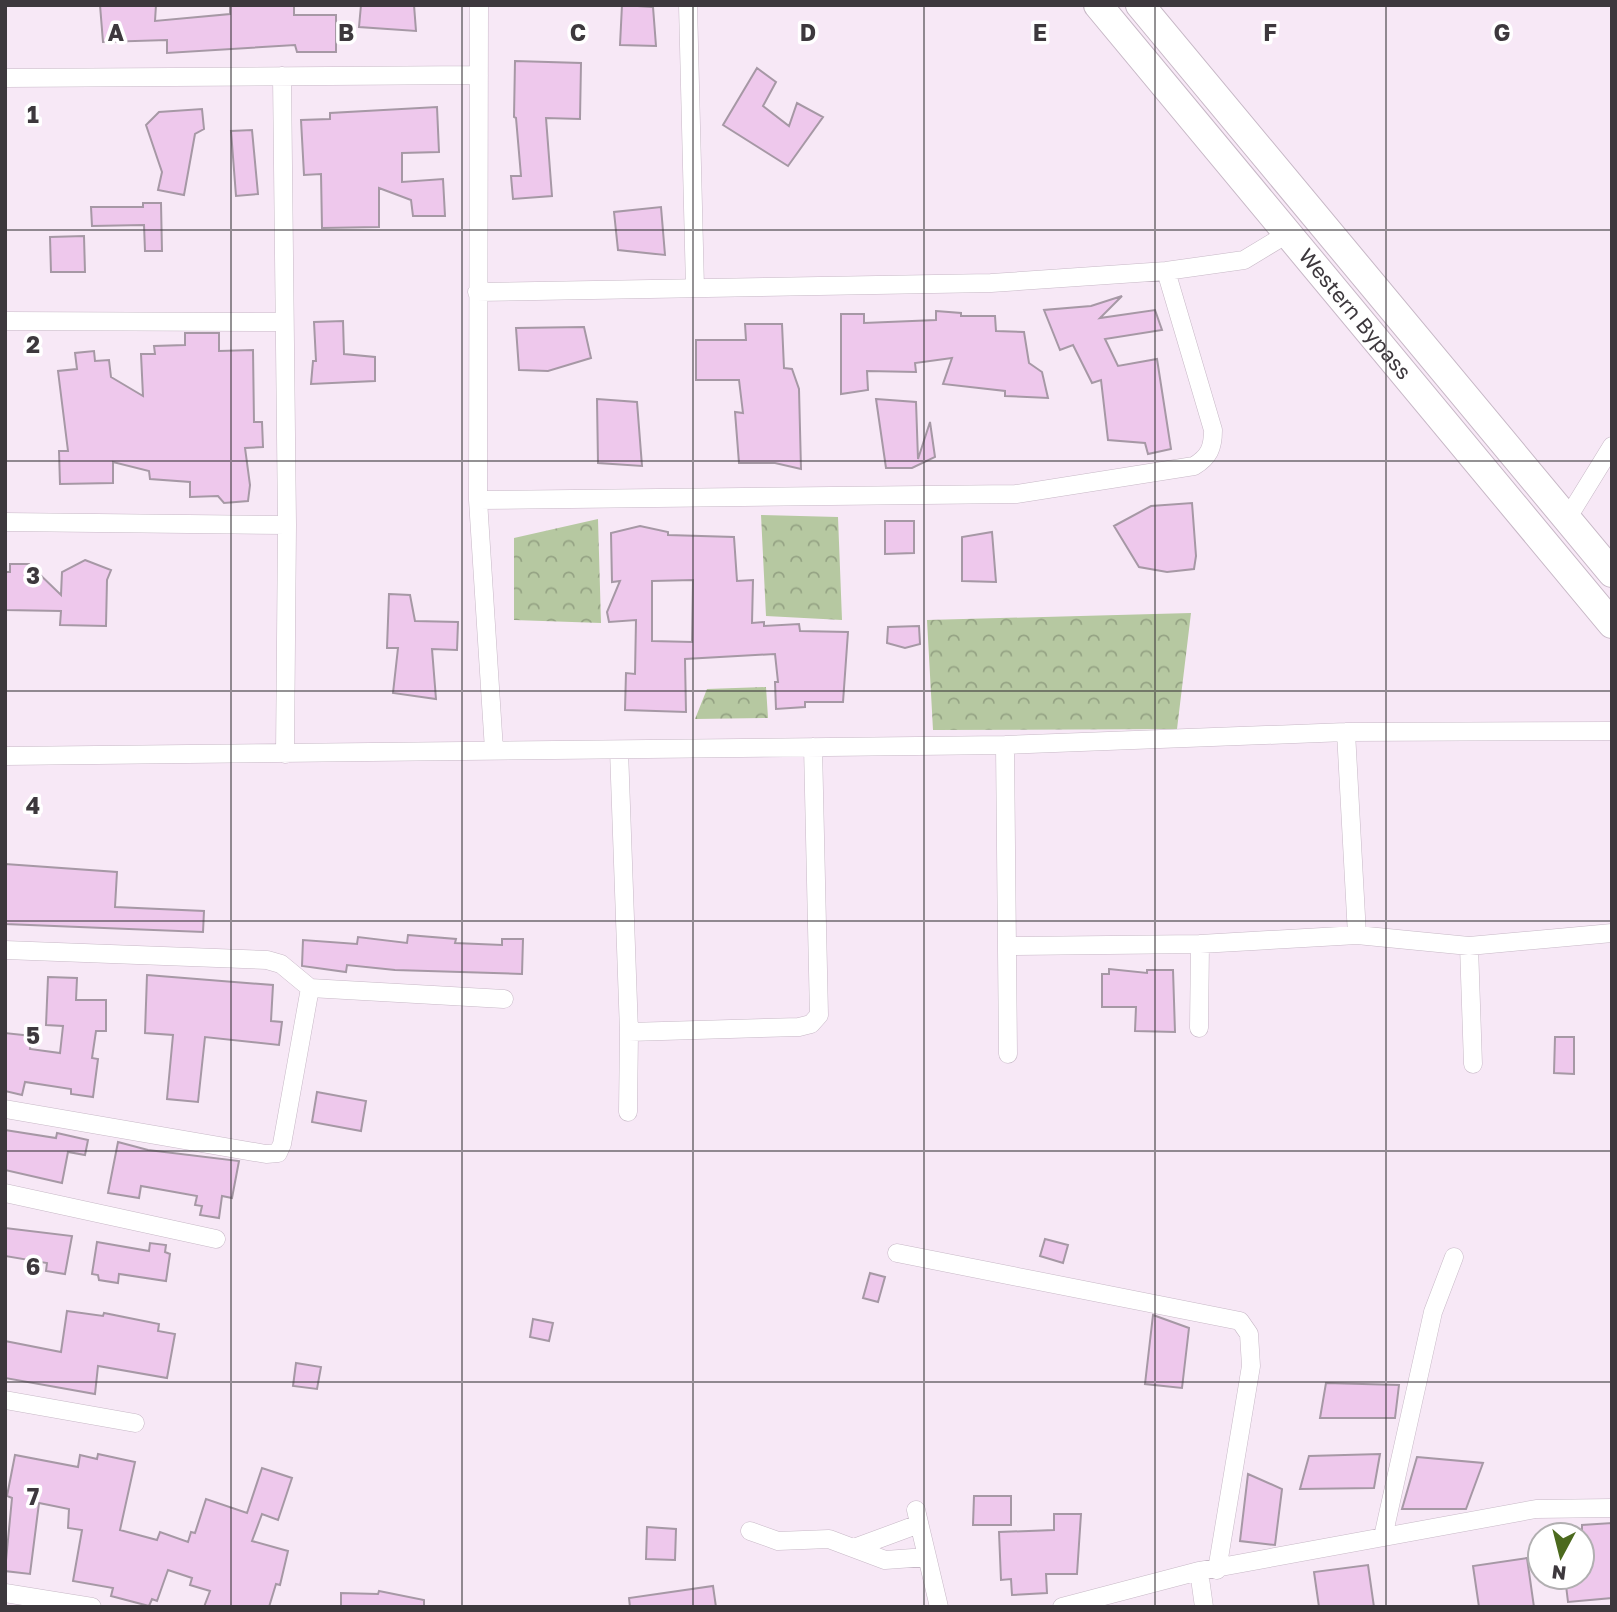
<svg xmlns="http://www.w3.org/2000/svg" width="1617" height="1612" font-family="'Golos Text',sans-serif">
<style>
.park{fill:url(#park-crowns)}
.building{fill:#eec8ec;stroke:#a698a5;stroke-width:2;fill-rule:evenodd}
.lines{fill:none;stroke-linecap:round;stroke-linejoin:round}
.minor-casing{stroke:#c7b8c6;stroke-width:19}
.primary-casing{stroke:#c7b8c6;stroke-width:30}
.minor{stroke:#fff;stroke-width:18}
.primary{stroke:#fff;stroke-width:28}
.grid{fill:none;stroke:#3d383d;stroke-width:2;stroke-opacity:0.55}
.labels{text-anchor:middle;stroke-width:7;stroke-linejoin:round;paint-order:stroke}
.street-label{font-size:21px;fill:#3d383d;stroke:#fff}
.grid-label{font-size:23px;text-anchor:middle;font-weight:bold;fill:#3d383d;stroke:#fff;stroke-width:7;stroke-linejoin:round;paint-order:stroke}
</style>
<defs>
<pattern id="park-crowns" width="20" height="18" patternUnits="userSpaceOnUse" patternTransform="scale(1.75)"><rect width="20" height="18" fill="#b6c8a1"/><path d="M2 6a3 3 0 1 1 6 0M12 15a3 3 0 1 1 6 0" fill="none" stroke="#95a384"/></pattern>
</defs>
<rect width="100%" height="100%" fill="#f7e8f6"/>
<!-- park -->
<path class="park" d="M761,515L838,517L842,620L766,616Z
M598,519L601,623L514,620V538Z
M1191,613L1177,729L933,730L927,620Z
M766,687L768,718L695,719L707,689Z"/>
<!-- building -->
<path class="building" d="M100,5H156L155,21L230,14V5H294V15H336V52H297L295,45L167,53V40L103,42Z
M361,5H414L416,31L359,27Z
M622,5L653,7L656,46L620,45Z
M515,61L581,63L580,119L546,118L552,196L513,199L511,176H521L516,118L514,117Z
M757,68L776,82L763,106L789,126L797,103L823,117L788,166L723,125Z
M437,107L439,152L402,153V182L443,179L445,216H413L411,200L379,188V227L322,228L321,174L304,175L301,120L330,119V113Z
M202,109L204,129L195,134L184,195L158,190L162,172L146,125L159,112Z
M252,130L258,194L236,196L231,131Z
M143,203H161L162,251H145L144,225L92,226L91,207H143Z
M661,207L665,255L618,250L614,212Z
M84,236L85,272H51L50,237Z
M1122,296L1100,318L1155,310L1162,330L1105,339L1118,366L1157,359L1171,449L1148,454L1145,443L1108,440L1101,380L1092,383L1073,345L1060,350L1044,310L1091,306Z
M936,311L961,313V316H995L996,331L1024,332L1029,363L1042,372L1048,398L1005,396V391L943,384L952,358L915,363L916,372L867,371L868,390L841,394V314H864V323L936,320Z
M343,321L344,354L375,357V381L311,384L313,361H316L314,322Z
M745,324H782L784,368L792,369L799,389L801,469L775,463H739L735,412L743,413L739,380H696V340H746Z
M584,327L591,358L548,371L519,370L516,328Z
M185,333H219V351L253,350L254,422H262L263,447L245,448L250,485L248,501L224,503L218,496L190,497V482L150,479L149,471L113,462V483L60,484L59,451H68L58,371L77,369L75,353L94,351L95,361L109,360L111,377L143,396L141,354H155L154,346L185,345Z
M597,399L637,402L642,466L598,463Z
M876,399L916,402L918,459L930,422L935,457L912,468H886Z
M1192,503L1196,556L1194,569L1167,572L1139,567L1114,526L1151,506Z
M885,521H914V553L885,554Z
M640,526L668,532V535L734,537L737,581L753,580L752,623L764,622V626L799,624L800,631L848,632L843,702H805V707L776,709L775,682H778L775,654L685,659L686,712L625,710L626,673L635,674L636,620L609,622L607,612L620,581L612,582L611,533ZM693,580L692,642L652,641V581Z
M992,532L996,582L962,581V537Z
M85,560L111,570L107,580L106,626L60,625L61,611L5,610V572H10V564H29L61,595L62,572Z
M389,594L410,595L415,621L458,622L457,650L432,649L436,699L393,693L398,648H387Z
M919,626L920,644L905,648L887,643L888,627Z
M5,864L117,872L115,907L204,911L203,932L5,924Z
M408,935L456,939L455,943L502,945V939H523L522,974L395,970L347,965L346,972L302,966L303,940L357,944L358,937L407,943Z
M1109,969L1147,973V970H1173L1175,1032L1135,1031L1136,1007H1102V974H1109Z
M147,975L273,985L271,1021L282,1022L279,1045L205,1037L198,1102L167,1099L173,1035L145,1033Z
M48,977L77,978L76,1000H106V1031H96L92,1058L98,1059L93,1097L71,1094V1089L25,1082L22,1095L5,1091V1033L32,1036L30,1049L60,1053L63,1026L46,1025Z
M1555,1037H1574V1074L1554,1073Z
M317,1092L366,1101L361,1131L312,1122Z
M5,1130L56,1138L57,1133L88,1140L85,1155L68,1152L62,1183L5,1170Z
M118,1142L148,1150L239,1161L232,1198L222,1196L219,1218L200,1215L202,1206L195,1205L197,1196L141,1186L139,1198L108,1193Z
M5,1228L72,1236L65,1274L46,1271L47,1263L5,1256Z
M1045,1239L1068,1245L1063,1263L1040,1256Z
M97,1242L149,1251L150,1243L166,1245L165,1252L170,1254L166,1281L119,1274L118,1283L99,1280L98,1275L92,1274Z
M870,1273L885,1277L878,1302L863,1298Z
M67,1311L103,1316L104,1313L159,1324L158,1331L175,1334L167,1378L98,1366L95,1394L5,1378V1341L61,1352Z
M1153,1315L1189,1328L1182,1388L1145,1384Z
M533,1319L553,1323L549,1341L530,1337Z
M296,1363L321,1367L317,1389L293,1386Z
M1326,1383L1399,1385L1395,1418H1320Z
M98,1454L135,1462L120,1530L157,1540L160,1532L188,1542L191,1532L195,1533L206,1499L247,1513L262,1468L292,1478L278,1520L262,1514L252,1541L288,1551L280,1585L276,1584L269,1607H204L210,1591L190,1585L192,1578L168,1570L157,1601L152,1599L149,1606L111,1596L113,1588L73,1581L82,1530L68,1528L69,1509L39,1503L30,1574L5,1571L12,1498L7,1496L15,1455L78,1467L80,1455L97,1459Z
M1380,1454L1374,1488L1300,1489L1309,1456Z
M1417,1457L1483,1463L1466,1509H1402Z
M1248,1474L1282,1489L1275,1545L1240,1541Z
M974,1496H1011V1525H973Z
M1054,1514H1081L1077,1574H1046L1047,1593L1012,1595L1011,1579L1001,1580L999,1532L1054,1530Z
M1612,1523V1598L1568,1602L1565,1577H1582V1525Z
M647,1527L676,1529L675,1560L646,1559Z
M1527,1558L1534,1607H1479L1473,1566Z
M1368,1565L1374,1607H1319L1314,1572Z
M713,1586L716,1607H630L629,1598Z
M379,1591L424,1600V1607H341V1593L378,1594Z"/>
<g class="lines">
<!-- minor casing -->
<g class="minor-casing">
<path id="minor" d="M479,5L478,500L494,750
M688,5L695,288
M282,76L287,525L285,754
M5,78L479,75
M477,292L991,283L1166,271L1244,260L1287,234
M5,321L284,322
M478,500L1016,494L1194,466C1209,457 1213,448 1213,430L1166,271
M1567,519L1612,446
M5,522L287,525
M1346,732L1357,935
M1005,745L1008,1054
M619,750L629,1032L799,1027L811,1024L819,1015L813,747
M5,756L1005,745L1346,732L1612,731
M1007,946L1200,944
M1469,946L1473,1064
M5,950L267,960L281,964L310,988L504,999
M1199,1028L1200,944L1357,935L1469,946L1612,933
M5,1109L266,1154L278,1153L282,1144L310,988
M628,1112L629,1032
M5,1193L216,1239
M897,1253L1240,1321L1249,1334L1251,1366L1217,1570
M5,1400L135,1423
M916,1510L939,1607
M750,1531L778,1541L829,1539L885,1560L927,1557
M1383,1537L1433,1312L1454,1257
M854,1548L919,1524
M1199,1571L1204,1607
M5,1593L92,1607
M1062,1607L1199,1571L1536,1509L1612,1508"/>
</g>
<!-- primary casing -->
<g class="primary-casing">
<g id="primary">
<path id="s1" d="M1098,5L1612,624"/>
<path d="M1140,5L1612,573"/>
</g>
</g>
<!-- minor -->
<use href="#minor" class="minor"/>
<!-- primary -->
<use href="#primary" class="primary"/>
</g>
<!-- grid -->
<path class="grid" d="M231,5V1607M462,5V1607M693,5V1607M924,5V1607M1155,5V1607M1386,5V1607M5,230H1612M5,461H1612M5,691H1612M5,921H1612M5,1151H1612M5,1382H1612"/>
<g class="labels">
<!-- street labels -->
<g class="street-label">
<text dy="7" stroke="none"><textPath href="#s1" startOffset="402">Western Bypass</textPath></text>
</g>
</g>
<g class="grid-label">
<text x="116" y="41">A</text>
<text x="346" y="41">B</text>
<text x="578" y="41">C</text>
<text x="808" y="41">D</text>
<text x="1040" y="41">E</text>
<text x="1270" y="41">F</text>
<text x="1502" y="41">G</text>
<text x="33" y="123">1</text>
<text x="33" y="353">2</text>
<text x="33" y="584">3</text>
<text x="33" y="814">4</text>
<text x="33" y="1044">5</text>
<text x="33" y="1275">6</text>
<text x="33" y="1505">7</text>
</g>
<!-- border -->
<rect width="1617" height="1612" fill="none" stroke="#3d383d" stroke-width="14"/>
<!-- north arrow -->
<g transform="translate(1561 1556) rotate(187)"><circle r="33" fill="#ffffff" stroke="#b1afb1" stroke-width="2"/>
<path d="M0-5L12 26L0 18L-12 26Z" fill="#4c6a1e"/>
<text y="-10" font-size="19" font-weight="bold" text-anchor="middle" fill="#3d383d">N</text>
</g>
</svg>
